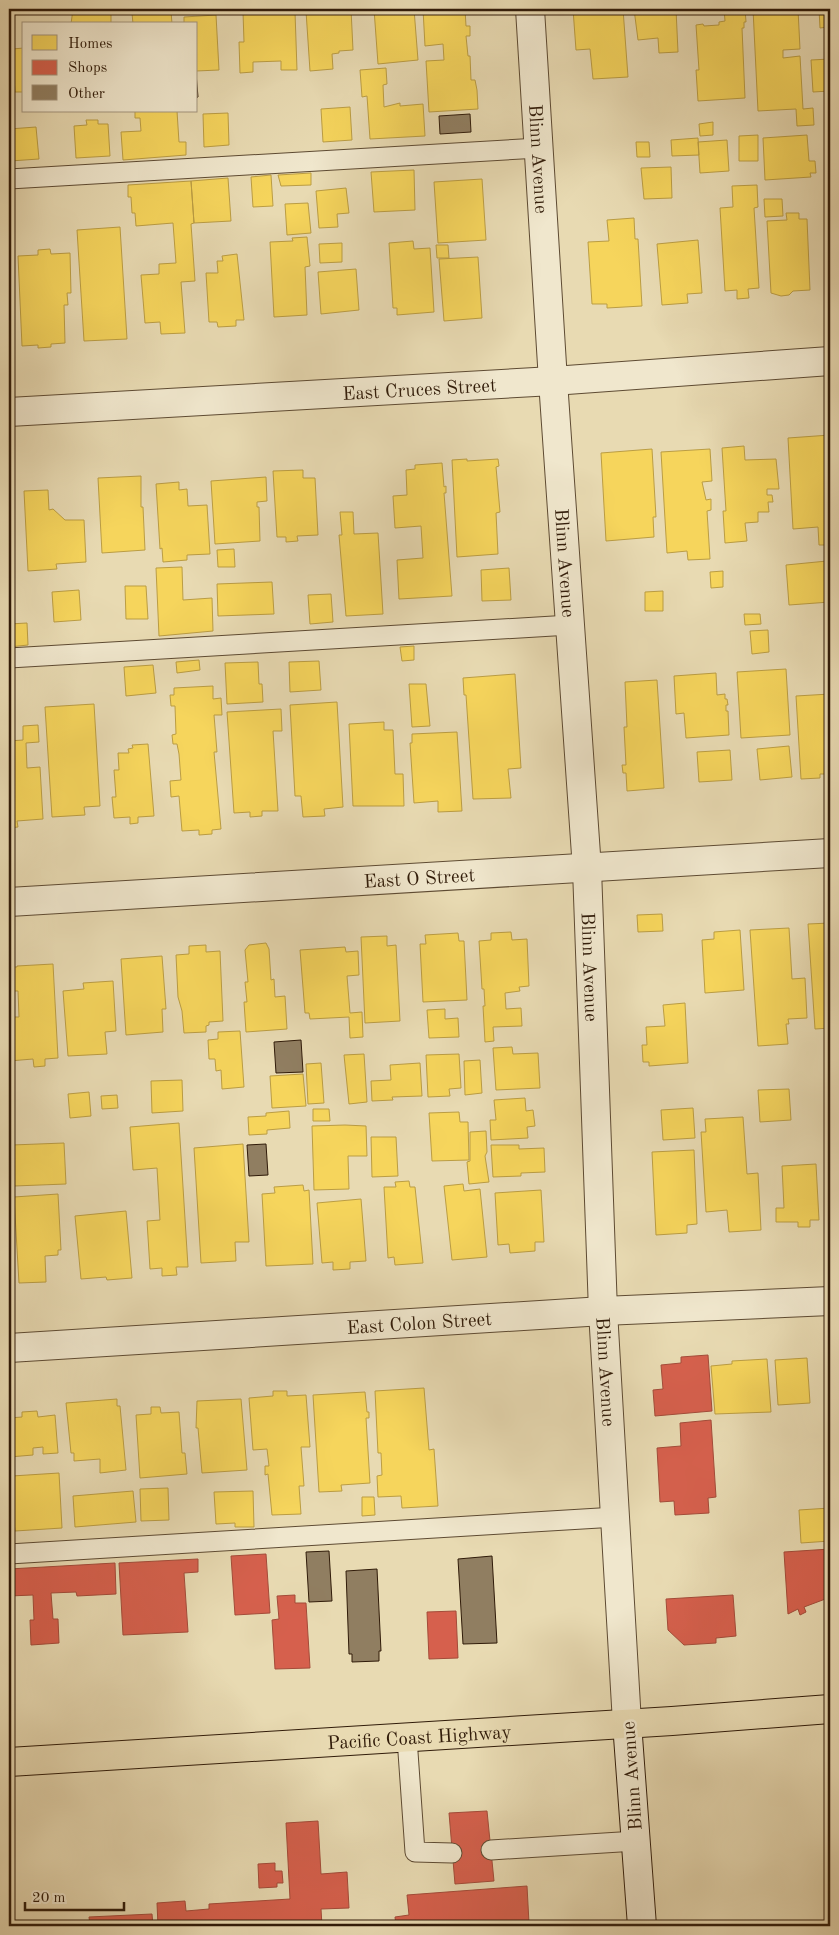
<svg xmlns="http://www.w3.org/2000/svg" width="839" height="1935" font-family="'Old Standard TT',serif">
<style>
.homes{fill:#f6d55c;stroke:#bb9d43}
.shops{fill:#d6604d;stroke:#a44b39}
.building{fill:#907e61;stroke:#301b09}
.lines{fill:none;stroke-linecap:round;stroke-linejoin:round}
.lane-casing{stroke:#5e4b33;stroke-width:21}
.street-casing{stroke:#5e4b33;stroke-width:30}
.secondary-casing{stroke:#301b09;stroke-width:30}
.highway-casing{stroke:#301b09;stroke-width:30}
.lane{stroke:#f0e7cd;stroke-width:19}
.street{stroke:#f0e7cd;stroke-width:28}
.secondary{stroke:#f0e7cd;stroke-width:28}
.highway{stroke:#e8dab2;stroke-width:28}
.labels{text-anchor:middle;stroke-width:5;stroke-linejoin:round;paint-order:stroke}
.street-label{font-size:19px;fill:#301b09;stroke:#f0e7cd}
</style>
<rect width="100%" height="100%" fill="#e8dab2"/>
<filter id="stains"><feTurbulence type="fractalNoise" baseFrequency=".004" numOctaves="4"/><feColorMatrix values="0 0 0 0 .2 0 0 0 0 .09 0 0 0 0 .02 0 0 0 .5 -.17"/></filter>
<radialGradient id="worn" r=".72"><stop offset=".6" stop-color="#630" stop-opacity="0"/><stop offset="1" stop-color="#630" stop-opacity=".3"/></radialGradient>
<!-- homes -->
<path class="homes" d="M73,9H100V14L111,13V24H71Z
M251,9H286V12H295L297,70H281V61L253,62V72L240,73L239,42H244L243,12H251Z
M324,9H351L353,50L339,51V53L332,54L333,69L310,71L306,11Z
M374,9H414L418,60L378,64Z
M423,9H465L466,26H470V36H466L468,56H470L471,80H475L477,90L478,109L429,112L426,61L444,60L443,44L425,46Z
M573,9H623L628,77L593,79L590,49L576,50Z
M634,9H676L678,52L659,53L658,38L638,40Z
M724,9H745L746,22H744V28H742L745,98L698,101L696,70H699L696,25L703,24L704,26L719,25V22L725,21Z
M753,9H798L800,49L783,50V58L800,56L803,109L813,108L814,125L797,126L796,109L758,111Z
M819,9H830V34H829L828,27L820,28Z
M171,11L172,24H133L132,13Z
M216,15L219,70L196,71V24H184V17Z
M24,48V92H15L12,49Z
M830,59V91L813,92L811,60Z
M386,68L387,84L383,85L384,107L400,103V106L423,104L425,136L370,139L367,96L362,97L360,70Z
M350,107L352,140L323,142L321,109Z
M135,111H177L179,142H186V155L123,160L121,132L141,131L140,118H135Z
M228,113L229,145L204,147L203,114Z
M86,120H98V124H108L110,156L76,158L74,126L87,125Z
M713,122V135L700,136L699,124Z
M36,127L39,159L10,161L9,129Z
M758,135V161H739V136Z
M807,135L809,161H815L816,173H810L811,177L765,180L763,138Z
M698,138L699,155L672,156L671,140Z
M727,140L729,171L700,173L698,142Z
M636,142H649L650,157H637Z
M671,167L672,198L644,199L641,168Z
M414,170L415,210L374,212L371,172Z
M311,173V185L281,186L278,175Z
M271,175L273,206L253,207L251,177Z
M228,178L231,221L194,223L191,181Z
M482,179L486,240L438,243L434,182Z
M191,181L194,223L191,224L195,281L181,282L185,333L161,334L160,322L145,323L141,275L159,274V264L176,263L173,223L136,226L135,213H132L131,197H128V185Z
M757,185L758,207L754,208L759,288L748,289L749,298L737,299V290L725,291L720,208L733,207L732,186Z
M346,188L349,213L337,214L338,227L319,228L316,191Z
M764,199H782L783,216L765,217Z
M308,203L311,233L287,235L285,204Z
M786,213H799V219H807L810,290L793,291L789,295L781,296L771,293L767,221L787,220Z
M634,218L635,239H638L642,306L607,308V304H592L588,242L609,241L607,220Z
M120,227L127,339L84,341L77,230Z
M307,237L310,266L305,267L307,315L274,317L270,242L293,241L292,238Z
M698,240L702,293L687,294L688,303L662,305L657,244Z
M413,241L414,249L430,248L434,312L397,315V308H393L389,243Z
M342,243V262L320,263L319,244Z
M436,245H448L449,258H437Z
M50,249L51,254L70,253L71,293H67L68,305H64L65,343L51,344V347L38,348V345L22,346L18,256L38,255V250Z
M237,254L244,320H236V326L218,327L217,322H209L206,273H218L217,261H223L222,256Z
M478,257L482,318L444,321L439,259Z
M356,269L359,310L321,314L318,272Z
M9,278L12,344H9Z
M830,435V545H819L818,527L793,529L788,438Z
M744,446L745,460L776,459L779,489H767V495H772L773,502H768L769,512H758V522L745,523L747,541L725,543L723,511H726L722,448Z
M652,449L656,517H653L654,537L606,541L601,453Z
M710,449L712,481L702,482L706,500L711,499V510L707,511L710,559L688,560L687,551L667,553L661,452Z
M467,459V461L498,459L499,466L496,467L500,512L496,513L498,554L457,557L452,460Z
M442,463L444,487L446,486V493H444L452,596L399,599L397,560L423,558L421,526L395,528L393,496L407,495L406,470L415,469V465Z
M303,470V478H315L318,535L297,536L298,541L286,542V537H277L273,471Z
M141,476V507H143L145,550L102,553L98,478Z
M266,477L267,501L257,502V507H259L260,541L215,544L211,481Z
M179,482V490L187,489L188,506L207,505L210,554L187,555V560L163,562L162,548L160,549L156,484Z
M48,490L49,510L53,509L65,520H84L86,562L56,564L57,569L28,571L24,491Z
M340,512H353L354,534L378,533L383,614L346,616L339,535H342Z
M234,549L235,567H218L217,550Z
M827,561L830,602L789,605L786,565Z
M182,567L183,600L212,598L213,631L159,636L156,568Z
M509,568L511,600L482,601L481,570Z
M723,571V587L711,588L710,572Z
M272,582L274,614L218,616L217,584Z
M125,586H146L148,619H126Z
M79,590L81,620L54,622L52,592Z
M663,591V611H645V592Z
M331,594L333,622L310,624L308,595Z
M744,614H760L761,624L745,625Z
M27,623L28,645L9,647V624Z
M768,630L769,652L752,654L750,631Z
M414,646V660L402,661L400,647Z
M199,660L200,670L177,673L176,662Z
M319,661L321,690L290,692L289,662Z
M258,662L259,684H262L263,702L227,704L225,663Z
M153,665L156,693L126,696L124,667Z
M786,669L790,735L741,738L737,672Z
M716,673L717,695L725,694V699H727L728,705H726V711H728L729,735L686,738L684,713L676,714L674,676Z
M515,674L521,768L508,769L511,798L473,799L466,695H464L463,678Z
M657,680L664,788L627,791L626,773H623L622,765H626L624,727H627L625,682Z
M409,684H426L430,726L412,727Z
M213,686V699L221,698L222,715H214L217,752H214L221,829L212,830V834L199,835V830L182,831L179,796L171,797L170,781L181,780L179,754L177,744H173L172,735L176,734L175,706H171L170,695H174V688Z
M830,694V770H825L826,774H820V778L801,779L796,696Z
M337,702L343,807L324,809L325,816L303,817L301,796H295L290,705Z
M94,704L100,806L84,807L85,815L52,817L45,707Z
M281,709L282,731H273L278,811H262V816L250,817V812L234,813L227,712Z
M384,722V730H393L395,774H403L404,806H353L349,724Z
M38,725L39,742L26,743L27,768L40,767L43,819L17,821L18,827L9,828V741L23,740V726Z
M457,732L462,811L438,812V801L414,803L410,743H412V734Z
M148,744L154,816L138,817V823L130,824V817L114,818L112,797H116L114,770H119L118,753H129L128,749L133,748L132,745Z
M789,746L792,777L760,780L757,749Z
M730,750L732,780L699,782L697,752Z
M662,914L663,931L638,932L637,915Z
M830,923V1028L815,1029L808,924Z
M789,928L792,979L805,978L807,1018L788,1019L789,1024H786L788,1044L758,1046L750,930Z
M740,930L744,990L705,993L702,940L714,939V932Z
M511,932L512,940L527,939L529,986L519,987L520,991L505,993L506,1009L521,1008L522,1026L493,1027L494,1041L485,1042L483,1006H485L484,989H482L479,941L491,940V933Z
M458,933L459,941H464L467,1000L423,1002L420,944H426L425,935Z
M387,936V946L396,945L400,1021L365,1023L361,937Z
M266,943L269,949L271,980L274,979L275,997L285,996L287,1029L246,1032L244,1002H247L245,982H248L245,950L249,945Z
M206,945V952L220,951L223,1021L209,1022V1025L206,1026V1032L184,1033L182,1011L178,997L176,955L189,954V946Z
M345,947L346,952L358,951L359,975L347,976L350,1013L362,1012L363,1037L350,1038L349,1017L310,1019L309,1013H305L300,950Z
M162,956L166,1009H162L163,1032L126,1035L121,959Z
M53,964L58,1058L45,1059V1066L34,1067L33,1059L9,1061V1017H19L18,991H13L14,967H17V966Z
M113,981L116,1031L105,1032L107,1054L68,1056L63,991L84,989L83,983Z
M685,1003L688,1063L649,1066V1062H643L642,1045H647L646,1027L665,1026L663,1005Z
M445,1009V1019L458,1018L459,1037L429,1038L427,1010Z
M240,1031L244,1087L222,1089L221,1070L216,1071L215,1059H209L208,1040L218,1039V1032Z
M512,1047L513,1054L538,1053L540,1088L496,1090L493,1048Z
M364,1054L367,1102L349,1104L344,1055Z
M459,1054L461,1088L449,1089L450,1096L428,1097L426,1055Z
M480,1060L482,1093L465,1095L464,1061Z
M321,1063L324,1103L308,1104L306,1064Z
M420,1063L422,1096L392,1097L393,1100L372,1101L371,1081L391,1080L390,1065Z
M303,1074L306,1106L272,1108L270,1076Z
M182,1080L183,1111L152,1113L151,1081Z
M789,1089L791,1120L760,1122L758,1090Z
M89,1092L91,1116L70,1118L68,1094Z
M117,1095L118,1108L102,1109L101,1096Z
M525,1098L526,1111L533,1110L535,1126L527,1127L528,1138L491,1140L490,1120H496L494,1100Z
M693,1108L695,1138L663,1140L661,1110Z
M313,1109H329L330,1121H313Z
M289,1111L290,1128L267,1130V1134L249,1135L248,1117L266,1116V1113Z
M459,1112L460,1122H468L469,1160L432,1161L429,1113Z
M743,1117L747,1174L758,1173L761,1230L729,1232L727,1210L706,1212L701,1132H706L705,1119Z
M179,1123L188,1267H176L177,1275L162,1276V1268L150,1269L147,1221L160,1220L157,1168L133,1170L130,1127Z
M345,1125L366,1126L367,1156H348L349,1189L314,1190L312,1126Z
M486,1131L487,1152L485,1156L489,1182L469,1184L467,1162L470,1161V1132Z
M371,1137H396L398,1176L372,1177Z
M64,1143L66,1184L14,1186L12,1145Z
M243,1144L249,1242H235L236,1261L201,1263L194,1148Z
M491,1145H519V1149L544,1148L545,1172L521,1173V1176L493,1177Z
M694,1150L697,1224L687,1225V1233L656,1235L652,1152Z
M816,1164L819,1220H810V1227H798V1222H776V1208H784L782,1166Z
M409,1181L410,1187H415L423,1263L395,1265L394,1257L388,1258L384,1187H396L395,1182Z
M463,1184L464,1191L480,1189L487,1257L452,1260L444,1186Z
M303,1185L304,1191L309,1190L313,1264L266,1266L262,1194L275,1193L274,1187Z
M541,1190L544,1242H535V1251L510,1253L509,1244L498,1245L495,1193Z
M58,1194L61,1250H58V1255L45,1256L46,1282L19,1283L14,1197Z
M361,1199L366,1261L350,1262V1269L333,1270V1262L322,1263L317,1203Z
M126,1211L132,1278L107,1280L106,1277L81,1279L75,1216Z
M807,1358L810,1403L778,1405L775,1360Z
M767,1359L771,1412L715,1414L711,1366L732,1364V1361Z
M424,1388L429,1450L434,1449L438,1506L402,1508L401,1496L378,1497L377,1476L382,1475L381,1453H378L375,1391Z
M273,1391H287V1396L306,1395L310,1447H301L304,1486H299L301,1514L272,1515L268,1474L265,1475V1466H269L267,1449L253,1450L249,1398L273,1396Z
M365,1392L367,1412H369V1418H366L370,1483L341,1485L342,1491L319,1492L313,1395Z
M117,1399V1406H120L126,1470L100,1473V1459L74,1461V1453H71L66,1403Z
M241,1399L247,1470L202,1473L198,1428H196L197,1401Z
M151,1407H160L161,1413L179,1412L182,1453H185L187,1474L140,1478L136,1415L151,1414Z
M37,1411L38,1417L55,1415L58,1453L43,1454V1447L33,1448V1455L9,1457V1418L22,1417V1412Z
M59,1473L62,1528L15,1531L13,1514L9,1515V1504L13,1503L12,1476Z
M168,1488L169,1520L141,1521L140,1489Z
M133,1491L136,1522L75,1527L73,1496Z
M253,1491L254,1527H235V1523L216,1524L214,1492Z
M362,1497H374L375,1515L362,1516Z
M830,1508V1541L801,1543L799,1510Z"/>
<!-- shops -->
<path class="shops" d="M708,1355L712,1411L655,1416L653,1390L663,1389L661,1365L681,1363V1357Z
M711,1420L716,1497L708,1498L709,1513L675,1515L674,1501L660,1502L657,1448L681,1446L680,1423Z
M830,1549V1604H829L828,1598L804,1607L806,1612L800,1615L798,1609L788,1614L784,1552Z
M266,1554L270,1613L235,1615L231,1556Z
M198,1559V1572L184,1573L188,1632L123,1635L119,1563Z
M115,1563L116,1594L77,1596L76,1592L51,1593L53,1619H58L59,1643L31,1645L30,1620H34L33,1595L9,1596V1569Z
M295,1595V1603H306L310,1668L275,1669L272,1620L279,1619L277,1596Z
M733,1595L736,1636L716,1638V1643L684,1645L668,1630L666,1599Z
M456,1611L458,1658L429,1659L427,1612Z
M487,1811L494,1881L455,1884L449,1813Z
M318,1821L321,1874L347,1872L349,1908L321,1909L322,1926H158L157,1903L185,1901L186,1911L209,1909V1904L290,1899L286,1823Z
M275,1863V1871H282L283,1883H277V1887L259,1888L258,1864Z
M527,1886L529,1923L482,1926H396L395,1917L409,1915L407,1895Z
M152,1914L153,1926H90L89,1917Z"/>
<!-- building -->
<path class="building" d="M196,73L198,97L196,98Z
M470,114L471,132L440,134L439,116Z
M301,1040L303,1072L276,1073L274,1042Z
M266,1144L268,1175L249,1176L247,1145Z
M329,1551L332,1601L309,1602L306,1552Z
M492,1556L497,1643L463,1644L458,1559Z
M377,1569L381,1651H379V1661L352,1662V1654H349L346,1571Z"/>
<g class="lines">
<!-- lane casing -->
<g class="lane-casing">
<path id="lane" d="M9,179L539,148
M9,658L570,625
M9,1554L616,1517
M407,1738L415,1852L452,1853
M491,1850L636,1841"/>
</g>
<!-- street casing -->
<g class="street-casing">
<g id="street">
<path id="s1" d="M530,9L553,381L587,869L603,1311L627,1723"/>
<path id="s2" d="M9,412L553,381L830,361"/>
<path id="s3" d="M9,902L830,853"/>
<path id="s4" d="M9,1348L603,1311L830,1301"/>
</g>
</g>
<!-- secondary casing -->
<g class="secondary-casing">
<path id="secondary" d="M627,1723L642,1926"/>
</g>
<!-- highway casing -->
<g class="highway-casing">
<g id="highway">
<path id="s5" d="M9,1762L672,1721L830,1709"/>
</g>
</g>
<!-- lane -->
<use href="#lane" class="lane"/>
<!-- street -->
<use href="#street" class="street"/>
<!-- secondary -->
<use href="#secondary" class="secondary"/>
<!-- highway -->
<use href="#highway" class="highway"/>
</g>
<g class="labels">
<!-- street labels -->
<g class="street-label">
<text dy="7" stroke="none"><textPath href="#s1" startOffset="150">Blinn Avenue</textPath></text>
<text dy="7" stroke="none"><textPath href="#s2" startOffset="411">East Cruces Street</textPath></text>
<text dy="7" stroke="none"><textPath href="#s1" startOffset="555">Blinn Avenue</textPath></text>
<text dy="7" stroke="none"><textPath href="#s3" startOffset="411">East O Street</textPath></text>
<text dy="7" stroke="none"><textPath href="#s1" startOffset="960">Blinn Avenue</textPath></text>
<text dy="7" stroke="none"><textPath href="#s4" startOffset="411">East Colon Street</textPath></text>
<text dy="7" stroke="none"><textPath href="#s1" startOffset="1365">Blinn Avenue</textPath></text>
<text dy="7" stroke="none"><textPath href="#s5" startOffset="411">Pacific Coast Highway</textPath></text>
<text transform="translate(631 1776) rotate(-94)" y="7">Blinn Avenue</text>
</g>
</g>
<!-- margin -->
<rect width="839" height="1935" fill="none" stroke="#e8dab2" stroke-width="30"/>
<rect x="10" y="10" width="819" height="1915" fill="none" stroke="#301b09" stroke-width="2.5"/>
<rect x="15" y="15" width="809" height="1905" fill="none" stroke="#301b09"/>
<!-- legend -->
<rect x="22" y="22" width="175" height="90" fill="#f0e7cd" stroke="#a3957f"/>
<rect x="32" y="35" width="25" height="15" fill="#f6d55c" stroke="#a3957f"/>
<text x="68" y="48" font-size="15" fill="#301b09">Homes</text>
<rect x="32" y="60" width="25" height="15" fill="#d6604d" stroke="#a3957f"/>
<text x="68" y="72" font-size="15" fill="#301b09">Shops</text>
<rect x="32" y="85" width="25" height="15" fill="#907e61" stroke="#a3957f"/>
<text x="68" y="98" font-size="15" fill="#301b09">Other</text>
<!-- scale -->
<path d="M25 1902v8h99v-8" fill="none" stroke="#301b09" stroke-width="2.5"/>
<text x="32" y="1902" font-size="15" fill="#301b09" stroke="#f0e7cd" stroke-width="4" paint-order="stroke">20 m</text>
<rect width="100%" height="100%" filter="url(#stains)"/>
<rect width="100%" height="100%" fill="url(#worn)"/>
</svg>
